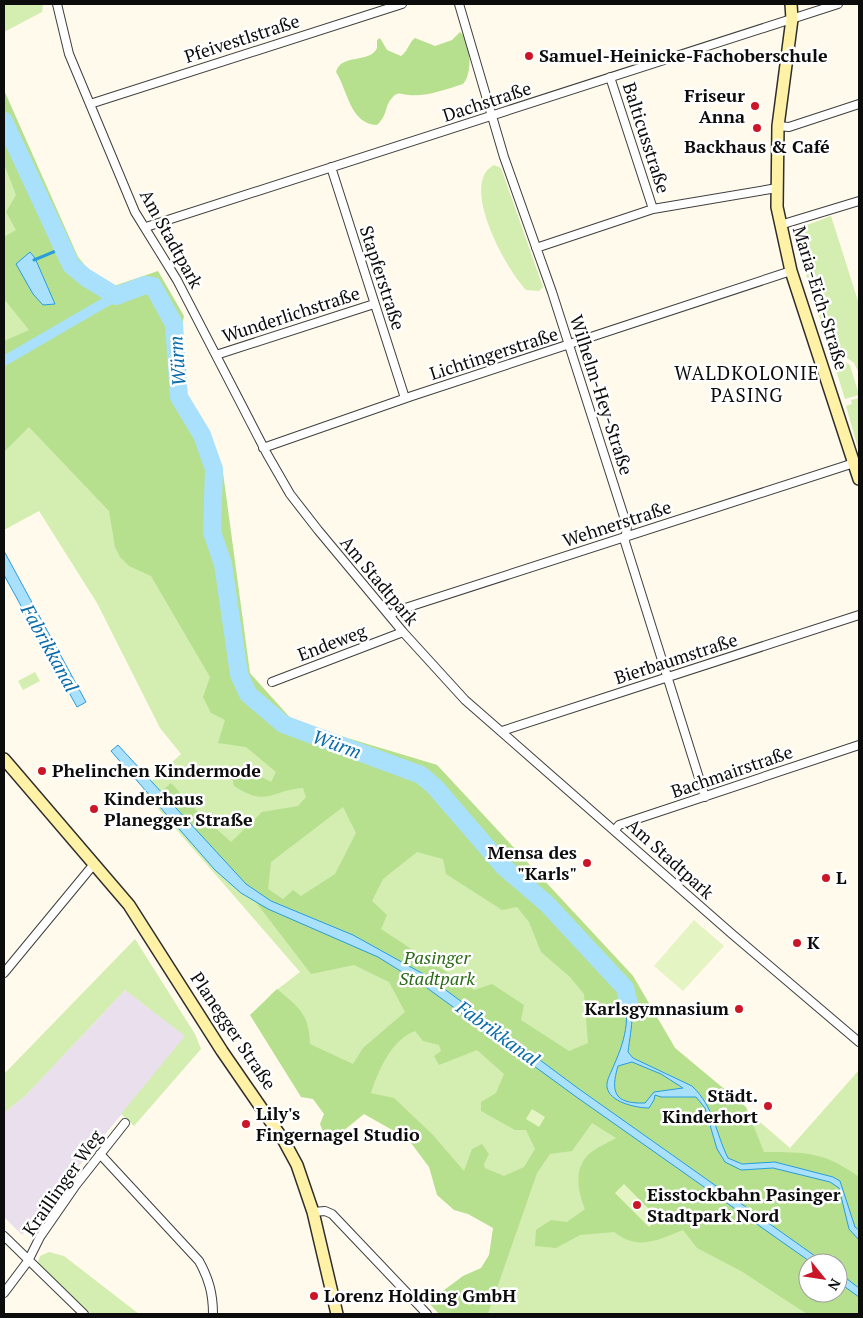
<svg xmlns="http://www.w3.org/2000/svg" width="863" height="1318" font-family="'PT Serif',serif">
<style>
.industrial{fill:#eadfec}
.green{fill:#d3eeb0;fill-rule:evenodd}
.forest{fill:#b6e08e;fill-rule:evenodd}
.pitch{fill:#e5f4c3}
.water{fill:#a9e1fd;stroke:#299cdb;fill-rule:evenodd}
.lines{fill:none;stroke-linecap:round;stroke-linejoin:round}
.stream{stroke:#299cdb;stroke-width:3}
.canal{stroke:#a9e1fd;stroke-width:10}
.river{stroke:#a9e1fd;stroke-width:18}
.street-casing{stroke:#3f3f3f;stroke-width:10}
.secondary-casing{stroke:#2e2e2e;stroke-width:14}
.street{stroke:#fff;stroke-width:8}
.secondary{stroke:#fff1a6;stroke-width:11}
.poi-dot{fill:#ca1626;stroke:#fff;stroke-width:2}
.labels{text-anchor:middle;stroke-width:5;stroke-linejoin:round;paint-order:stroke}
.street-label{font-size:18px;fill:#0c0c0c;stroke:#fff}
.poi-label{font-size:18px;font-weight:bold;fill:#0c0c0c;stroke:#fff;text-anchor:start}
.park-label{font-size:18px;font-style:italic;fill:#2b6a16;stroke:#fff}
.water-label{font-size:19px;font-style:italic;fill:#096baa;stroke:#fff}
.neighbourhood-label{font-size:19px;letter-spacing:1px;fill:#0c0c0c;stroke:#fff}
</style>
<rect width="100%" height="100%" fill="#fffaeb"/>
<!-- industrial -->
<path class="industrial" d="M125,990L186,1036L22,1235L4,1217V1113L26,1095Z"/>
<!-- green -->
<path class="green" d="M4,4H43L42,12L4,32Z
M4,114L81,268L100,283L117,286L170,379L231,548L250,678L294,722L437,765L633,976L675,1048L790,1148L859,1070V1314H445L510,1244L380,1095L346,1111L270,995L300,972L142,790L181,754L160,728L97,603L39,511L4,530ZM808,1263H838V1293H808Z
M494,165L501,168L543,287L539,291L526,290C507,271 458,183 494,165Z
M831,216L859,304V373L854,363L839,352L799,228Z
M796,232L837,357L850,365L859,395L845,399L793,233Z
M859,398V452L846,406L852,404L851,400Z
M35,672L40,681L23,690L18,681Z
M135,939L195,1034L201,1049L134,1126L121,1114L185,1036L125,990L26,1095L4,1113V1074Z
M49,1252L64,1256L139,1314H91L41,1267L38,1262L40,1256Z"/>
<!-- forest -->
<path class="forest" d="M460,32C471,40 473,74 463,84C447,89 426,97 409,95C402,95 398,90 392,98C384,107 388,115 377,125C350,124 348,91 336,72C341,53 370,64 377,48V40L380,38L387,50L401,56C408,51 409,42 415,38L435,46L452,40Z
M4,90L78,257L105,289L158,271L184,316L171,379L222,465L250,673L294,722L437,765L633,976L675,1048L746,1107L764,1152C805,1152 825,1152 859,1177V1314H807L741,1271L697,1248L683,1230C658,1240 638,1251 614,1232L580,1235L556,1248L535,1246L536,1230L551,1220L567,1222L585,1209C578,1192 573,1169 589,1154C596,1148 607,1143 616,1138L592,1123L572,1151L550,1154L537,1173L488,1314H439L428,1302L463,1276L481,1268L489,1255L493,1228L468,1214L454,1210L437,1195L429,1167L408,1139L364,1114L332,1140L325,1137L320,1124L324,1114L313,1099L301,1097L250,1015L277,989C299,1008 309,1013 310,1044L353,1064L363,1048L405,1012L389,982L354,965L311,974L225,862L161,792L171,783L198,812L231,842L262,812L298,806L306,797L303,788C271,790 268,808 234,786L232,776L238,769L252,772L271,782L276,772L246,747L218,743L225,720L211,713L203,697L210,677L151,576L129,566L120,557L115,547L109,511L29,427L4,452V341L29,330L4,299V237L16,230L6,212L16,195L4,164ZM343,807L356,833L335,874L301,896L293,890L283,899L268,889L271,862ZM417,852L443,859L446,874L502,910L517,907L529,922L541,952L570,977L584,994L588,1043L569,1051L521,1020L524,1005L492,984L474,990L381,929L387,915L372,901L383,879ZM415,1031L423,1041L439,1045L441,1051L434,1056L439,1065L477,1050L504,1074L496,1093L481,1102V1111L515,1130H526L535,1149L524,1167L504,1176L485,1168L484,1164L489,1154L482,1144L472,1149L464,1171L432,1134L394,1098L371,1093C378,1071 392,1039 415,1031ZM808,1263H838V1293H808Z"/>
<!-- pitch -->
<path class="pitch" d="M694,920L724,946L683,991L654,966Z
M532,1109L545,1117L539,1127L526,1119Z
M624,1184L658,1218L649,1227L615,1193Z"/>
<!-- water -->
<path class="water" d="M30,252L35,258L55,304L43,305L33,294L16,264Z
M4,551L86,702L77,707L4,575Z
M118,745L246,884L271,901L353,935L427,976L579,1089L825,1263H812L575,1096L423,985L378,957L268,909L241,893L215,870L111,751Z
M622,980C638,1003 631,1027 628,1052L633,1058L692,1086C715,1108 715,1132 728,1158L742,1164L775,1162L833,1177L840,1181L855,1227L859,1230V1240L849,1229L839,1188L830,1182L773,1168L741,1170L725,1162L717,1149L705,1108L696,1097H661L655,1095L654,1100L649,1108C636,1108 609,1102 607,1087C606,1080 612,1071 614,1065C626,1038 633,1011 618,985ZM632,1062L661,1074L683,1088L654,1092L645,1103C615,1104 610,1093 618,1066Z
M838,1272L859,1288V1297L838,1282Z"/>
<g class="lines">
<!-- stream -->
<path class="stream" d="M34,260L63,248"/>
<!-- canal -->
<path class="canal" d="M4,361L116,296"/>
<!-- river -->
<path class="river" d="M4,121L71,265L85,277L116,296L145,285L153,286L174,324L179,397L202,435L214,469L212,532L223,564L239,674L248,694L283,724L421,775L435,787L504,867L547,904L625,988L629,1004"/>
<!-- street casing -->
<g class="street-casing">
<path id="street" d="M57,4L69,54L135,212L177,280L267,454L290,494L318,530L403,632L465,700L732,934L859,1042
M459,4L504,157L552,292L627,526L625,542L705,797
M610,77L653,209
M90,104L402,4
M778,126L789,127L859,104
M331,167L405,398
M780,225L859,201
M146,227L838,4
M536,248L653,209L777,188
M216,355L374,304
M263,448L412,396L791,271
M390,616L396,611L854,463
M272,682L403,632
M502,731L859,615
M615,830L619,825L859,745
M4,973L94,864
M100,1154L199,1261C209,1279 213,1294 213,1314
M313,1212L325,1211L332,1214L427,1314
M4,1236L84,1314
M4,1293L28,1261L40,1237L76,1185L125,1123"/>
</g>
<!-- secondary casing -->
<g class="secondary-casing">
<path id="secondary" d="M791,4L792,19L778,126L777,207L791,271L859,479
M4,759L129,905L222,1051L284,1141L297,1165L313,1212L337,1314"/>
</g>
<!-- street -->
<use href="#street" class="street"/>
<!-- secondary -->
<use href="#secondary" class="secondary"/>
</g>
<!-- markers -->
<g class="poi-dot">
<circle cx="529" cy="56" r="5"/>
<circle cx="755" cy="106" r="5"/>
<circle cx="757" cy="128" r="5"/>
<circle cx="42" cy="771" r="5"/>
<circle cx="94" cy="809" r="5"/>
<circle cx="587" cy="863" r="5"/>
<circle cx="826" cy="878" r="5"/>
<circle cx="797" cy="943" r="5"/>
<circle cx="739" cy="1009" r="5"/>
<circle cx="768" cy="1106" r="5"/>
<circle cx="246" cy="1124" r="5"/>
<circle cx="637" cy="1205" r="5"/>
<circle cx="314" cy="1296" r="5"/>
</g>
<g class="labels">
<!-- street labels -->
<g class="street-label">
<text transform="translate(242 39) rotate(-18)" y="6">Pfeivestlstraße</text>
<text transform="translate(487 102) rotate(-18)" y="6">Dachstraße</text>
<text transform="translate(646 138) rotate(72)" y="6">Balticusstraße</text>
<text transform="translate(171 239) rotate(61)" y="6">Am Stadtpark</text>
<text transform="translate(382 278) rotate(72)" y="6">Stapferstraße</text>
<text transform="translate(820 298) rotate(73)" y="6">Maria-Eich-Straße</text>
<text transform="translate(291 315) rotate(-18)" y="6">Wunderlichstraße</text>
<text transform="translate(494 354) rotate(-18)" y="6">Lichtingerstraße</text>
<text transform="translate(601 395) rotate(72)" y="6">Wilhelm-Hey-Straße</text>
<text transform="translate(617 524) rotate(-18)" y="6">Wehnerstraße</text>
<text transform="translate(379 581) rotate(50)" y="6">Am Stadtpark</text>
<text transform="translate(332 643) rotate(-21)" y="6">Endeweg</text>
<text transform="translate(676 659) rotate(-18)" y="6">Bierbaumstraße</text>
<text transform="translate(732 772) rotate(-19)" y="6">Bachmairstraße</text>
<text transform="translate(670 859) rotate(42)" y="6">Am Stadtpark</text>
<text transform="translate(233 1031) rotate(56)" y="6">Planegger Straße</text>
<text transform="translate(63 1183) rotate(-55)" y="6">Kraillinger Weg</text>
</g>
<!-- poi labels -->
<g class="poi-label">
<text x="539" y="62">Samuel-Heinicke-Fachoberschule</text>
<text x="745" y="102" text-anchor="end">Friseur<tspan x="745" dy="21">Anna</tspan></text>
<text x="757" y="153" text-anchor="middle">Backhaus &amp; Café</text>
<text x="52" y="777">Phelinchen Kindermode</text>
<text x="104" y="805">Kinderhaus<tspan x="104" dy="21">Planegger Straße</tspan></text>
<text x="577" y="859" text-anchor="end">Mensa des<tspan x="577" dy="21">"Karls"</tspan></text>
<text x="836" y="884">L</text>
<text x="807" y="949">K</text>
<text x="729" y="1015" text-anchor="end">Karlsgymnasium</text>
<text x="758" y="1102" text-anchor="end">Städt.<tspan x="758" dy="21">Kinderhort</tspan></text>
<text x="256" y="1120">Lily's<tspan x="256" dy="21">Fingernagel Studio</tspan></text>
<text x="647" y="1201">Eisstockbahn Pasinger<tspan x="647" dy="21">Stadtpark Nord</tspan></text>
<text x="324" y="1302">Lorenz Holding GmbH</text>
</g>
<!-- park labels -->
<g class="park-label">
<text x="437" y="964">Pasinger<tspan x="437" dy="21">Stadtpark</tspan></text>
</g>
<!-- water labels -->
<g class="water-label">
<text transform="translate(177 361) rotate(-94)" y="7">Würm</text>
<text transform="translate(50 648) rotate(61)" y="7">Fabrikkanal</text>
<text transform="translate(337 744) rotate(20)" y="7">Würm</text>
<text transform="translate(498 1033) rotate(36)" y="7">Fabrikkanal</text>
</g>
<!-- neighbourhood labels -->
<g class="neighbourhood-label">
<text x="747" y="380">WALDKOLONIE<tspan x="747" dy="22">PASING</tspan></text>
</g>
</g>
<!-- border -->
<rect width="863" height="1318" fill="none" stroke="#0c0c0c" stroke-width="10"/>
<!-- north arrow -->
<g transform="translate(823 1278) rotate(120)"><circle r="24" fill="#ffffff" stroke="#9e9e9e"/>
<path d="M0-4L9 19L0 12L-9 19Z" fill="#ca1626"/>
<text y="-8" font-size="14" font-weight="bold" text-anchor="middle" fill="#0c0c0c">N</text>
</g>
</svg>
